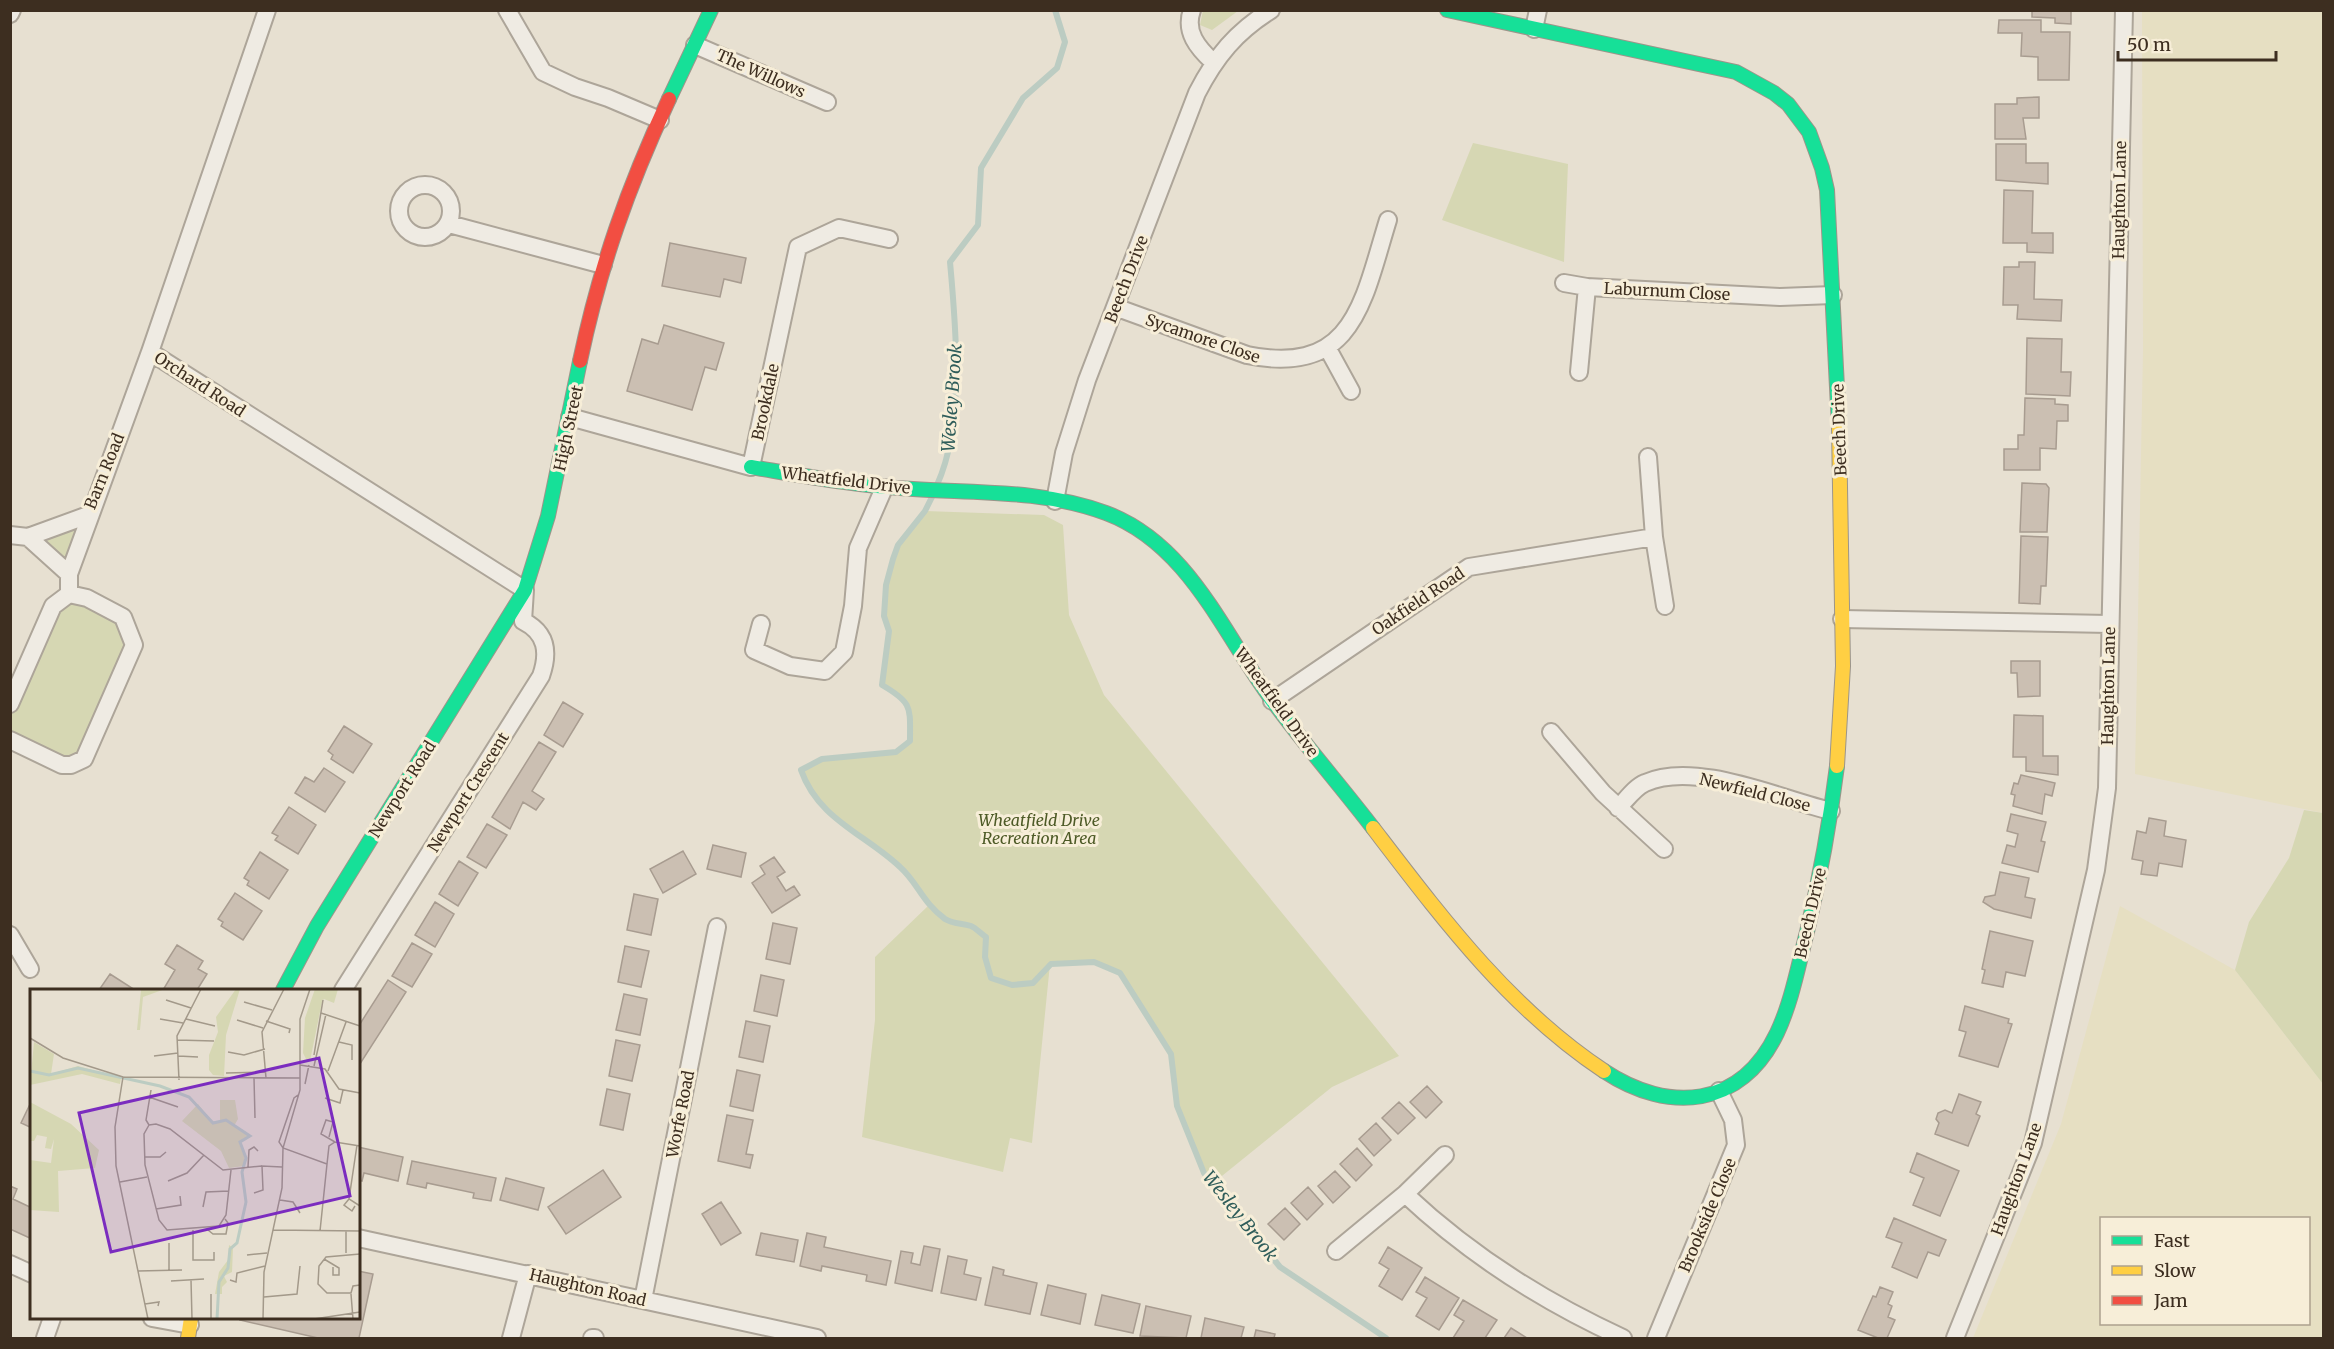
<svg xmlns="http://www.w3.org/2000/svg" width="2334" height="1349" font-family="Merriweather,serif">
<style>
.farmland{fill:#e6dfc2;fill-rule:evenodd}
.green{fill:#d6d7b3}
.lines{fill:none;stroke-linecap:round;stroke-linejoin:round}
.stream{stroke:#bcccc2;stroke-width:6}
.building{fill:#cbbfb2;stroke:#a89c90;stroke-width:1.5}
.street-casing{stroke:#ada599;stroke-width:20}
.fast-casing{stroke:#9c958a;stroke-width:16}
.slow-casing{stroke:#9c958a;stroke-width:16}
.jam-casing{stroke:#9c958a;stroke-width:16}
.street{stroke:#efebe3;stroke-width:16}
.fast{stroke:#16e098;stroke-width:14}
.slow{stroke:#ffcf43;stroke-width:14}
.jam{stroke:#f24e42;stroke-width:14}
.labels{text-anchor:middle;stroke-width:6;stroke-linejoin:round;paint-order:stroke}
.street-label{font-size:16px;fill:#3d2e20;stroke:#f7eed8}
.park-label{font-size:16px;font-style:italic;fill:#4d5a26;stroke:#f7eed8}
.water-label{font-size:18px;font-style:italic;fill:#2f5d5a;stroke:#f7eed8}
.inset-river{fill:none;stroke:#bcccc2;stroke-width:3}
.inset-road{fill:none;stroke:#a3998a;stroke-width:1.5}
.view{fill:#7b2cbf;fill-opacity:0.15;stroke:#7b2cbf;stroke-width:3}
.inset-edge{fill:none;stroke:#3d2e20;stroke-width:3}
</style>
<rect width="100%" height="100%" fill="#e7e0d1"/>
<!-- farmland -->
<path class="farmland" d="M2142,11H2323V813L2135,774L2143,350Z
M2120,906L2235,970L2323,1084V1338H1973L2061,1124ZM2102,1218H2308V1324H2102Z"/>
<!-- green -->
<path class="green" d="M1203,10H1238V11L1212,30L1200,25Z
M1473,143L1568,164L1564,262L1442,220Z
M925,511L1044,515L1063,525L1069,615L1104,695L1399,1056L1332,1087L1212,1184L1177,1106L1171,1054L1121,973L1094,962L1050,964L1032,1143L1010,1138L1003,1172L862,1137L875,1020V957L928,906C920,894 912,878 902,868C866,832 820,822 801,770L822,759L896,752L910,741C910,707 913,703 882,685L889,631L884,616L886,585L898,545Z
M91,514L69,574L28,537Z
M87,598L131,633L84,759L71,765L11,740V704L53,606Z
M2304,810L2323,813V1084L2235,970L2249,922L2289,858Z"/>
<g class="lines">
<!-- stream -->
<path class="stream" d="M937,485C965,424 956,328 950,262L978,225L981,168L1023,98L1057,68L1065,42L1055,10
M932,497L925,511L898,545L893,559L886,585L884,616L889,631L882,685C913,703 910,707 910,741L896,752L822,759L801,770C818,819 865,834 900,867C918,883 922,902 945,919C953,924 962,923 971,926C976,928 981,934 986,937L985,957L991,978L1012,985L1033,983L1051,964L1094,962L1120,973L1171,1054L1177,1106L1204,1173L1280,1267L1386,1338"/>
</g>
<!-- building -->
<path class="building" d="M2032,10H2071V24L2055,23V18L2032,17Z
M1999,20H2041V32H2070L2069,80H2038V57L2021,56L2022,33H1998Z
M2039,97V118H2023L2026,139H1995V104H2017V98Z
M1996,144H2026V163H2048V184L1996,180Z
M2004,190L2033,191L2032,233H2053V253L2027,252V243H2003Z
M670,243L746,258L741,283L724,279L720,297L662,286Z
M2019,262H2035L2034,299L2062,300L2061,321L2017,319L2018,305H2003L2004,267H2019Z
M664,325L724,343L716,370L705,367L692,410L627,391L642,339L658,344Z
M2027,338L2062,339L2061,372H2071L2070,396L2026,394Z
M2025,398L2055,399V404L2068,405V421H2057L2056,449L2040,448V470H2004V449H2018V435H2024Z
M2022,483L2046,484L2049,488L2047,532H2020Z
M2021,536L2048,537L2046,586H2041L2040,604L2019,603Z
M2011,661H2040V696L2018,697L2017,673H2011Z
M563,702L583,714L563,747L544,735Z
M2014,715L2043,716V756H2058V775L2026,771V757H2013Z
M344,726L372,744L353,773L331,759L333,755L328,751Z
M539,742L556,752L532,791L544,799L536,810L523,802L510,829L492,817Z
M324,768L345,782L325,812L295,793L305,777L314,782Z
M2021,775L2055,783L2052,796L2045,794L2042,814L2013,806L2015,795L2011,794L2014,783L2018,784Z
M289,807L316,825L298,854L275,840L278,836L272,833Z
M2011,814L2046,822L2041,841L2045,842L2038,872L2002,863L2007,845L2015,847L2018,834L2007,831Z
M2149,818L2166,821L2164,836L2186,840L2182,867L2159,863L2157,876L2141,874L2143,861L2132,859L2137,831L2146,833Z
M487,824L507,835L486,868L467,857Z
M713,845L746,853L741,877L707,869Z
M683,851L696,874L663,893L650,869Z
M260,852L288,870L269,899L247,885L249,881L244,878Z
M774,857L785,872L777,877L786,891L794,886L800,895L772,913L752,883L765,874L760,866Z
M459,861L478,873L458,906L439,894Z
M2000,872L2029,878L2025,897L2035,899L2031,918L1994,909L1983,902L1985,897L1995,895Z
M235,893L262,911L243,940L221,926L223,922L218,919Z
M634,894L658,899L651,935L627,930Z
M435,902L454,914L435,947L415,935Z
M773,923L797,928L790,964L766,959Z
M1990,931L2033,941L2025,976L2006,972L2003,987L1982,983L1985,970L1982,969Z
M412,943L432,954L412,987L392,976Z
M177,945L203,961L198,969L207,974L197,990H163L175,970L165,964Z
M625,946L649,951L641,987L618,982Z
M110,974L135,990H99Z
M761,975L784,980L777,1016L754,1011Z
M388,980L406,992L358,1067V1027Z
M624,994L647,999L640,1035L616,1030Z
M1965,1006L2009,1019L2008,1023L2012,1024L1998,1067L1959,1056L1966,1032L1959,1030Z
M746,1021L770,1026L763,1062L739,1057Z
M616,1040L640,1045L632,1081L609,1076Z
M737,1070L760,1075L753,1111L730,1106Z
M1427,1086L1442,1102L1426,1118L1410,1102Z
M607,1089L630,1094L623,1130L600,1125Z
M1959,1094L1981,1102L1976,1114L1980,1116L1968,1146L1935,1134L1939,1123L1936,1119L1938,1113L1945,1110L1952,1113Z
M32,1100V1128L21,1123Z
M1399,1102L1415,1118L1398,1134L1382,1118Z
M727,1115L753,1120L746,1154L753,1155L750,1168L718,1161Z
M1376,1123L1391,1140L1374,1156L1359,1139Z
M358,1147L403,1157L398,1181L364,1173L362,1181L358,1180Z
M1357,1148L1372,1165L1356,1181L1340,1164Z
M1917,1153L1959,1171L1940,1216L1913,1205L1924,1178L1910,1172Z
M412,1161L496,1178L491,1201L473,1198L474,1193L427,1183L426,1188L407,1184Z
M603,1170L621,1197L566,1234L548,1207Z
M1335,1171L1350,1187L1333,1203L1318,1186Z
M506,1178L544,1188L538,1210L500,1200Z
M10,1186L17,1189L13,1199L32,1208V1239L10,1229Z
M1308,1187L1323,1204L1307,1220L1291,1203Z
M721,1202L741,1233L721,1245L702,1214Z
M1285,1208L1300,1224L1284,1240L1268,1224Z
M1894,1218L1946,1240L1939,1256L1928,1252L1917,1278L1892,1267L1902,1243L1886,1237Z
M761,1233L798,1240L794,1262L756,1255Z
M807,1233L826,1237L824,1247L891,1261L886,1285L866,1281L867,1275L822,1266L821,1271L800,1266Z
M924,1246L940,1249L932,1291L895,1283L901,1251L913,1253L911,1263L920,1265Z
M1388,1247L1422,1268L1402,1300L1379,1286L1389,1269L1379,1263Z
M948,1256L967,1260L964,1274L981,1278L976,1300L941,1293Z
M993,1267L1004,1270L1003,1275L1037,1283L1030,1314L985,1305Z
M358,1271L373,1274L359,1338H318L240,1320L241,1318H358Z
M1425,1277L1459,1298L1439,1330L1416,1316L1427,1298L1416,1292Z
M1048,1285L1086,1294L1080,1324L1041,1315Z
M1880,1287L1893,1292L1888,1304L1892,1306L1888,1317L1895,1320L1887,1338H1878L1858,1330L1873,1296L1876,1297Z
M1102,1295L1140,1304L1133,1333L1095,1325Z
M1463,1300L1497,1320L1485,1338H1453L1464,1321L1454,1315Z
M1146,1306L1191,1316L1186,1338L1140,1336Z
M1205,1318L1244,1327L1241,1338H1201Z
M1511,1328L1527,1338H1504Z
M1256,1330L1275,1334L1274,1338H1254Z"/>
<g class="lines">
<!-- street casing -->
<g class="street-casing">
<path id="street" d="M267,10L150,352L525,590L523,621C547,633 549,653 541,676L343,990
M507,10L543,72L575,87L608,98L660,120
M1192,10C1184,32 1198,48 1213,62
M10,14L12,10
M1534,29L1538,10
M695,45L827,102
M399 211a26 26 0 1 1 52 0a26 26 0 1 1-52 0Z
M449,224L603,265
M1564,283L1587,287
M1115,307L1247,355C1354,377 1363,301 1388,220
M1328,349L1351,391
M1579,372L1587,287L1780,297L1833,295
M570,417L751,467L798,247L839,228L889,239
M1648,457L1654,537L1665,606
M1055,501L1064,453L1087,380L1197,93C1216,56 1236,32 1271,10
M10,535L28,537L91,514L150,352
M28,537L69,574V594
M69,574L91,514
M1842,619L2109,624
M761,624L754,650L790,666L825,671L844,652L853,606L858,548L884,488
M1272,701L1469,567L1654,537
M10,704L53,606L69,594
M1551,732L1603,793L1664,849
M10,740L62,765H71L84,759L134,645L123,617L87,598L69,594
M1618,808C1626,800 1635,787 1645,783C1695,760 1780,799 1831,811
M10,935L30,969
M1405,1194C1470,1255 1542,1301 1623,1338
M358,1238L817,1338
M1336,1251L1405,1194L1445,1155
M10,1264L32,1274
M643,1300L717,927
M152,1318L190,1325
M45,1338L52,1318
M511,1338L528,1274
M592,1338H595
M1656,1338L1736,1145L1733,1120L1719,1091
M1955,1338L2033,1143L2096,870L2107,788L2124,10"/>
</g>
<!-- fast casing -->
<g class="fast-casing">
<path id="fast" d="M1447,10L1736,72L1774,93L1788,104L1809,132L1822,168L1827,190L1839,427
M669,99L711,10
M751,467C805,476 858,486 913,489C978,493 1044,490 1106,513C1189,544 1223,634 1272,700C1304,744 1340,785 1373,828
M283,990L317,926L525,590L548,516L580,361
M1604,1071C1669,1114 1741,1108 1777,1033C1792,1001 1798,966 1807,932C1820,877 1830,822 1837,766"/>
</g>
<!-- slow casing -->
<g class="slow-casing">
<path id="slow" d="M1837,766L1843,666L1839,427
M1373,828C1442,918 1509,1008 1604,1071
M188,1338L191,1318"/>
</g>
<!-- jam casing -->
<g class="jam-casing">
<path id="jam" d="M580,361C600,266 628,187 669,99"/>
</g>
<!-- street -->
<use href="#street" class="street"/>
<!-- fast -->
<use href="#fast" class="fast"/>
<!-- slow -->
<use href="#slow" class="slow"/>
<!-- jam -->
<use href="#jam" class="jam"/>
</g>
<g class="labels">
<!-- street labels -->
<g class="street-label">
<text transform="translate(761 73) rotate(24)" y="6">The Willows</text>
<text transform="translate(2119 200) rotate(-89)" y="6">Haughton Lane</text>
<text transform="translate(1126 279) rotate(-69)" y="6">Beech Drive</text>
<text transform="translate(1667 291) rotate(3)" y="6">Laburnum Close</text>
<text transform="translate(1203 338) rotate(19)" y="6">Sycamore Close</text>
<text transform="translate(200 384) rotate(33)" y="6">Orchard Road</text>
<text transform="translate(765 402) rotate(-78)" y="6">Brookdale</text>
<text transform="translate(568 428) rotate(-78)" y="6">High Street</text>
<text transform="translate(1839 430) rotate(-92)" y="6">Beech Drive</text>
<text transform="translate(104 471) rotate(-68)" y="6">Barn Road</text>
<text transform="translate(846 480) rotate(7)" y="6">Wheatfield Drive</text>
<text transform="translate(1418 601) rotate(-34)" y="6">Oakfield Road</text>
<text transform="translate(2108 686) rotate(-89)" y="6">Haughton Lane</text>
<text transform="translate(1277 702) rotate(54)" y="6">Wheatfield Drive</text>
<text transform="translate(402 789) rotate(-58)" y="6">Newport Road</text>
<text transform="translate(468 792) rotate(-58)" y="6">Newport Crescent</text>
<text transform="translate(1755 792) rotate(14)" y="6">Newfield Close</text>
<text transform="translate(1810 913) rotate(-77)" y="6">Beech Drive</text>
<text transform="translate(680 1114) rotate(-79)" y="6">Worfe Road</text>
<text transform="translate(2016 1179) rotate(-70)" y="6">Haughton Lane</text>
<text transform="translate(1707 1215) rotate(-67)" y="6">Brookside Close</text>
<text transform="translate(588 1287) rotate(13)" y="6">Haughton Road</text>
</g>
<!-- park labels -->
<g class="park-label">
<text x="1039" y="826">Wheatfield Drive<tspan x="1039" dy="18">Recreation Area</tspan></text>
</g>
<!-- water labels -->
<g class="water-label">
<text transform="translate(952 398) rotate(-86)" y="6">Wesley Brook</text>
<text transform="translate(1240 1216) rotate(52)" y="6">Wesley Brook</text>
</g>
</g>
<!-- overview -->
<g transform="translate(30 989)">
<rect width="330" height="330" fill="#e7e0d1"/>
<path d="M135,0L113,8L110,41H107L111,1ZM206,0H210L196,46L194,87L183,86L179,81V66L188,43L186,28ZM285,0H308L304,14L294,10L292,13L280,72H277L273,64L275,29ZM4,53L24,65L21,85L48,77L91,89L90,95L52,85L0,96ZM190,111H205L208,130L204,137L220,148L210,153L215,165L214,177L199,179L191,162L152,132L168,115L183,134H190ZM0,113L41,135L69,161L65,179L28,182L29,223L0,221V171L21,174L24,150L21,160L15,159L17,148L7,146L4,152H0ZM199,256L203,259L202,283L194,287L197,293L192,298V305H185L189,283L198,271Z" fill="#d6d7b3"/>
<path class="inset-river" d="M0,82L19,86L48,79L130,97L159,108L183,134L196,131L220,147L210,153L216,169L212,183L216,213L207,254L200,260L198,279L189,293L187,330"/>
<path class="inset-road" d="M136,11L161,19M214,13L242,21M291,24L330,37M130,30L153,34M156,30L185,37M207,31L233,39M236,32L260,40L259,44M0,49L33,69L93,88L270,89M147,51L184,52M309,53L322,56V71M198,63L214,66L235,60M284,66L293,11M124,67L148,64M148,67L168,68M270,76L295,80L309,100L330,104M284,77L296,25M298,82L316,33M196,84L236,83M93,88L85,138L86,177L118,330M224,89L225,129M236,89L232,43L254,0M149,91L147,47L171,0M275,95L279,76M268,106L264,109L249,153L253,159L297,175L290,242M119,108L148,118M295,109L310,114L313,101M119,136L114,145L115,176L129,231L137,241L189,237L196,226L201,181M119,136L126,135L140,140L193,181L232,177M119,136L116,131L121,101M299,148L303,133L296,131L291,145L305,153M327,156L319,210L330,217M114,168H130L136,163M297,175L299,157L305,153L330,157M218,178L219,161L224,158L228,162M138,192L157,184L174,166M90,193L117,188M224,204L233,201L232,177L252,178M319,210L314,216L322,222L325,217M250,211L263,213L270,224M173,218L176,203L199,202M126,220L151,216L150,207M163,241V271H184V263M178,241L183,245H196L198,234L195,230M243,241L330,242M316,264V242M330,265L296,268L289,277L288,295L297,304H321L323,297L330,296M217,266L237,264M294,270L309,279V286H303V278M139,281V254M108,282L152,281M161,291L162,330M200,291L206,293L207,284L235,277M141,292L174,290M181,305V330M321,305L323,330M234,308L267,305L270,277M115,315L129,313L128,317M233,330L234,283L252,199L253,159L270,101V30L280,0M284,330L330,323"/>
<path class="view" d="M289,69L320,207L81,263L49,124Z"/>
<rect width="330" height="330" class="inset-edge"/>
</g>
<!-- border -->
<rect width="2334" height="1349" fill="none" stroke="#3d2e20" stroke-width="24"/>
<!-- legend -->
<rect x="2100" y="1217" width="210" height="108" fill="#f7eed8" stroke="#ada18e" stroke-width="1.5"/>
<rect x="2112" y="1236" width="30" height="9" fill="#16e098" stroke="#ada18e" stroke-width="1.5"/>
<text x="2154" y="1247" font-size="18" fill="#3d2e20">Fast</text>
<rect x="2112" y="1266" width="30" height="9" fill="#ffcf43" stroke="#ada18e" stroke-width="1.5"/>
<text x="2154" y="1277" font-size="18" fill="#3d2e20">Slow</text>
<rect x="2112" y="1296" width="30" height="9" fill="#f24e42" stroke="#ada18e" stroke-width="1.5"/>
<text x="2154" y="1307" font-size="18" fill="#3d2e20">Jam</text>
<!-- scale -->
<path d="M2118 51v9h158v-9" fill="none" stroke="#3d2e20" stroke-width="3"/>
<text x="2127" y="51" font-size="18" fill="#3d2e20" stroke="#f7eed8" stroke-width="4.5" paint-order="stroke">50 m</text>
</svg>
